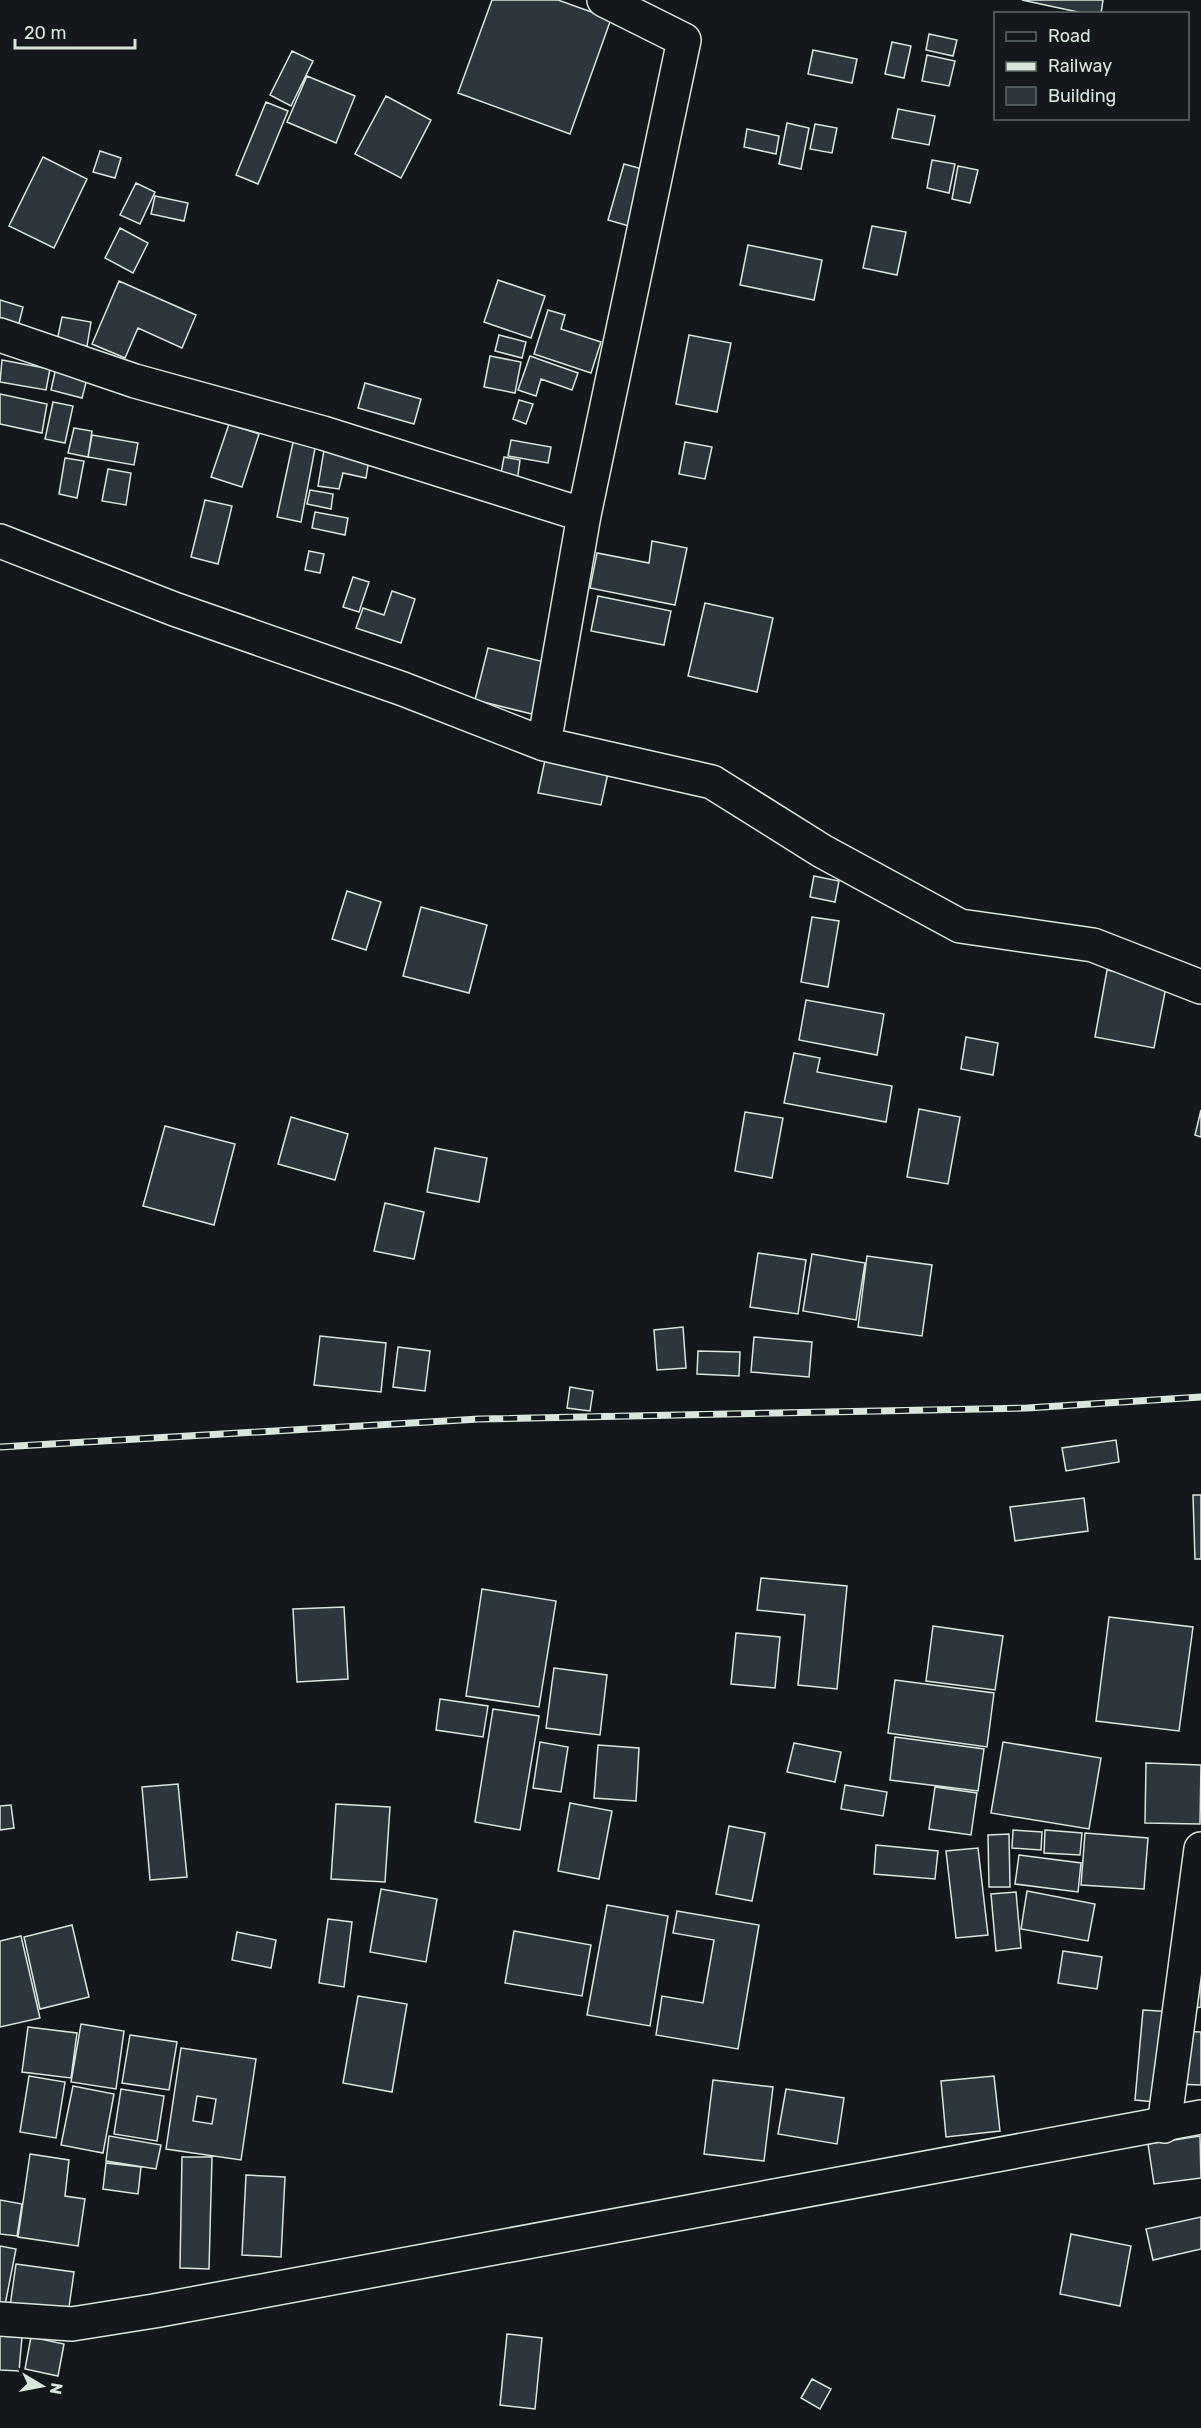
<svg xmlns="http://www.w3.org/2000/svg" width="1201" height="2428" font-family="Rubik,sans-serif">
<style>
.building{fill:#2c363c;stroke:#d8e6dc;stroke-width:1.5;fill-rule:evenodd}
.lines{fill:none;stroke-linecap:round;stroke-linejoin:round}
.street-casing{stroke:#d8e6dc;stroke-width:36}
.secondary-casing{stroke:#d8e6dc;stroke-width:36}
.street{stroke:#14181c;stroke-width:33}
.secondary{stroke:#14181c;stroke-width:33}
.rail-casing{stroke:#d8e6dc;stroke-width:7}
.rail{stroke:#14181c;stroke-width:4.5;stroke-dasharray:14;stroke-linecap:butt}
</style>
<rect width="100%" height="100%" fill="#14181c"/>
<!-- building -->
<path class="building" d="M492,0H558L611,19L570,134L458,93Z
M1022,0H1103L1101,14H1087Z
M929,34L957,40L953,56L926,50Z
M892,42L911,46L904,78L885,74Z
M813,50L857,59L852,83L808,74Z
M292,51L313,61L291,106L270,95Z
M927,55L955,61L949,86L922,81Z
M307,76L355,96L336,143L287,122Z
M386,96L431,120L401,178L355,154Z
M266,102L288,111L258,184L236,175Z
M898,109L935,116L929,145L892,138Z
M787,123L809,128L801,169L779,164Z
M815,124L837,128L832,153L810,149Z
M747,129L779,136L776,154L744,147Z
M100,151L121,158L115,178L93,172Z
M43,157L87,179L54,248L9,226Z
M932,160L955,164L949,193L927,188Z
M624,164L653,172L636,228L608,220Z
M958,166L978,170L970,203L952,199Z
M136,183L155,192L140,224L120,215Z
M155,196L188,203L184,221L151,214Z
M872,226L906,232L897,275L863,268Z
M120,228L148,243L133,273L105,258Z
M748,245L822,260L814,300L740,285Z
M498,280L545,296L531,338L484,322Z
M119,281L196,315L182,348L138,328L125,358L92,344Z
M0,300L23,307L18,327L0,321Z
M548,310L565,315L561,329L601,342L591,373L534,354Z
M62,317L91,322L87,346L57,341Z
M499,335L526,342L522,358L495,351Z
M689,335L731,343L717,412L676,404Z
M490,356L521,362L515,393L484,387Z
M530,356L578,373L572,390L541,379L536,396L518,390Z
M2,360L50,369L46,390L0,382Z
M57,363L89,371L82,398L51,390Z
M365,383L421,399L414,424L358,408Z
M0,394L47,404L42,433L0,424Z
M519,400L533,404L526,424L513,419Z
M53,402L73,406L65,443L45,439Z
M229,424L259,434L242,487L211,477Z
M74,428L92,431L88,457L68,453Z
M295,433L317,438L301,522L277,517Z
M92,435L138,443L134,465L88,457Z
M511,440L551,447L548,463L508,456Z
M685,442L712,447L705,479L679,474Z
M324,450L369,459L366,478L343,473L339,489L318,486Z
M504,457L520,460L517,482L500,479Z
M65,458L84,461L77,498L59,494Z
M108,469L131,473L126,505L102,501Z
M310,490L333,494L331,509L307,504Z
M205,500L232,506L218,564L191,557Z
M315,512L348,518L345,535L312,528Z
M652,541L687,548L675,605L590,588L597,553L649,563Z
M309,551L324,554L320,573L305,570Z
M353,577L369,582L359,612L343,607Z
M392,591L415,599L401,643L356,628L363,608L384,615Z
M598,596L671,611L664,645L591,631Z
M705,603L773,618L757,692L688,676Z
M488,648L548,663L536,715L475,700Z
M545,760L608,773L601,805L538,793Z
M814,876L839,881L835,902L810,897Z
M347,891L381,902L366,950L332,939Z
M421,907L487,925L469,993L403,976Z
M812,917L839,921L828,987L801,982Z
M1107,970L1167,982L1154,1048L1095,1037Z
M806,1000L884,1014L877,1055L799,1040Z
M966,1037L998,1043L993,1075L961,1069Z
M794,1053L820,1058L817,1072L892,1086L886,1122L784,1103Z
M919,1109L960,1117L948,1184L907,1177Z
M1201,1110V1137L1195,1135Z
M745,1112L783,1118L772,1178L735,1171Z
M291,1117L348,1134L335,1180L278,1164Z
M165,1126L235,1144L214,1225L143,1206Z
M435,1148L487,1158L479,1202L427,1192Z
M385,1203L424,1212L414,1259L374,1251Z
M758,1253L806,1260L798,1314L750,1307Z
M812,1254L865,1263L856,1320L803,1311Z
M867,1256L932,1265L922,1336L858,1327Z
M683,1327L686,1368L657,1370L654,1330Z
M320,1336L386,1343L381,1392L314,1385Z
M754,1337L812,1342L809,1377L751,1372Z
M398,1347L430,1351L425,1391L393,1387Z
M698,1351L740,1352L739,1376L697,1374Z
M570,1387L593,1391L590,1411L567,1408Z
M1116,1440L1119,1462L1066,1471L1062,1448Z
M1193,1495H1201V1559H1195Z
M1084,1498L1088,1531L1015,1541L1010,1507Z
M761,1578L847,1586L837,1689L798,1685L805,1615L757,1610Z
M482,1589L556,1601L539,1707L466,1696Z
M344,1607L348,1679L297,1682L293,1609Z
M1109,1617L1193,1627L1179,1731L1096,1721Z
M933,1626L1003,1636L995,1690L926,1681Z
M736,1633L780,1637L775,1688L731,1684Z
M554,1668L607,1675L600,1735L546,1728Z
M895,1680L994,1693L987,1747L888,1733Z
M440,1699L488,1706L483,1737L436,1730Z
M493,1709L539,1716L520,1830L475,1822Z
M895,1737L984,1749L978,1791L890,1780Z
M540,1742L568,1747L561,1792L533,1788Z
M1003,1742L1101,1758L1089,1829L991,1813Z
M794,1743L841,1752L835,1782L787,1772Z
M598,1745L639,1748L636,1801L594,1798Z
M1146,1763L1201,1765L1200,1824L1145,1823Z
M178,1784L187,1877L150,1880L142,1787Z
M845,1785L887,1792L883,1816L841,1809Z
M935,1787L977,1793L971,1835L929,1829Z
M570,1803L612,1811L599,1879L558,1871Z
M336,1804L390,1807L385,1882L331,1879Z
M11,1805L14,1828L0,1830V1806Z
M729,1826L765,1833L752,1901L716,1894Z
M1013,1830L1042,1832L1041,1850L1012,1848Z
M1045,1830L1082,1833L1080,1855L1044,1853Z
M1085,1833L1148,1838L1144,1889L1081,1885Z
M1009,1834L1010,1887H989L988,1835Z
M876,1845L938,1851L935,1879L874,1874Z
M978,1848L988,1935L956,1938L946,1851Z
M1019,1855L1081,1863L1078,1892L1015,1884Z
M381,1889L437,1899L426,1962L370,1952Z
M1027,1891L1095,1904L1088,1941L1021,1929Z
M1016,1892L1021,1948L996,1951L991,1894Z
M607,1905L668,1916L650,2026L587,2015Z
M677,1911L759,1925L738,2049L656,2035L662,1996L703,2003L714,1940L673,1933Z
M328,1919L352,1922L344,1987L319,1983Z
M72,1925L89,1997L40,2009L24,1937Z
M514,1931L591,1945L582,1996L505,1983Z
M237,1932L276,1940L271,1968L232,1960Z
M21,1936L40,2018L0,2027V1941Z
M1063,1951L1102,1957L1097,1989L1058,1983Z
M1201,1962V2007L1195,2008Z
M358,1996L407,2004L392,2092L343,2083Z
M1143,2010L1174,2012L1166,2103L1135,2100Z
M81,2024L124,2031L116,2089L71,2082Z
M28,2027L77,2033L71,2078L22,2072Z
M1178,2031L1201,2032V2085L1176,2084Z
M130,2035L177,2042L169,2090L122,2083Z
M181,2048L256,2059L241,2160L166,2149ZM197,2096L216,2099L212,2124L193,2121Z
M29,2076L65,2082L56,2138L20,2132Z
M994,2076L1000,2131L946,2137L941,2081Z
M713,2080L773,2087L764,2161L704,2154Z
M73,2086L114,2094L103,2153L61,2145Z
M121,2089L164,2096L157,2141L114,2134Z
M786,2089L844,2098L837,2144L778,2134Z
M109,2136L161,2145L156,2169L106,2161Z
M1200,2136L1201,2178L1154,2184L1148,2144Z
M30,2154L69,2160L65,2196L85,2199L78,2246L18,2237Z
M182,2157H212L209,2269L180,2268Z
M106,2163L141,2167L138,2194L103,2189Z
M246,2175L285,2177L281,2257L242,2255Z
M0,2200L22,2204L17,2236L0,2234Z
M1201,2217V2249L1153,2260L1146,2229Z
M1071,2234L1131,2246L1120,2306L1060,2294Z
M0,2246L16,2249L5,2305L0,2304Z
M16,2264L74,2272L68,2314L10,2306Z
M507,2334L542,2338L535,2409L500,2405Z
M0,2336L22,2337L19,2371L0,2370Z
M31,2337L64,2344L58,2376L25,2369Z
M812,2379L831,2389L820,2409L801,2398Z"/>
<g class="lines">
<!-- street casing -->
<g class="street-casing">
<path id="street" d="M0,335L135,381L323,433L584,515L544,744L712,782L822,851L960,926L1093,945L1201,987
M584,515L684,40L604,0
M0,541L174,609L403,689L544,744
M1164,2126L1201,1849"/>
</g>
<!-- secondary casing -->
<g class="secondary-casing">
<path id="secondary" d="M0,2319L72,2324L154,2311L1201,2117"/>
</g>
<!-- street -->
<use href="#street" class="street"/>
<!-- secondary -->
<use href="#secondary" class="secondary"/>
<!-- rail casing -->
<g class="rail-casing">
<path id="rail" d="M0,1447L479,1419L1027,1408L1201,1397"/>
</g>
<!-- rail -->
<use href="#rail" class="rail"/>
</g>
<!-- legend -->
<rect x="994" y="12" width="195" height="108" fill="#14181c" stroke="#626a69" stroke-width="1.5"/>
<rect x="1006" y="32" width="30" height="9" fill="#14181c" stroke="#626a69" stroke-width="1.5"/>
<text x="1048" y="42" font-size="18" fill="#d8e6dc">Road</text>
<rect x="1006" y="62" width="30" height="9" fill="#d8e6dc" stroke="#626a69" stroke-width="1.5"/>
<text x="1048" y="72" font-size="18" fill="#d8e6dc">Railway</text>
<rect x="1006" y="87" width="30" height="18" fill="#2c363c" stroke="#626a69" stroke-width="1.5"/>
<text x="1048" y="102" font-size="18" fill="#d8e6dc">Building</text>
<!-- north arrow -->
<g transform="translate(42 2386) rotate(100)" stroke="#14181c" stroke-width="4.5" paint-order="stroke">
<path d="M0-4.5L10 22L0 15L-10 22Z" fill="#d8e6dc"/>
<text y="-9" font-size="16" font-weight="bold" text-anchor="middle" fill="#d8e6dc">N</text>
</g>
<!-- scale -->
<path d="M15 39v9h120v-9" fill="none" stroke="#d8e6dc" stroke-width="3"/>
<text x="24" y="39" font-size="18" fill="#d8e6dc" stroke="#14181c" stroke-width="4.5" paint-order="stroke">20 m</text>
</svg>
